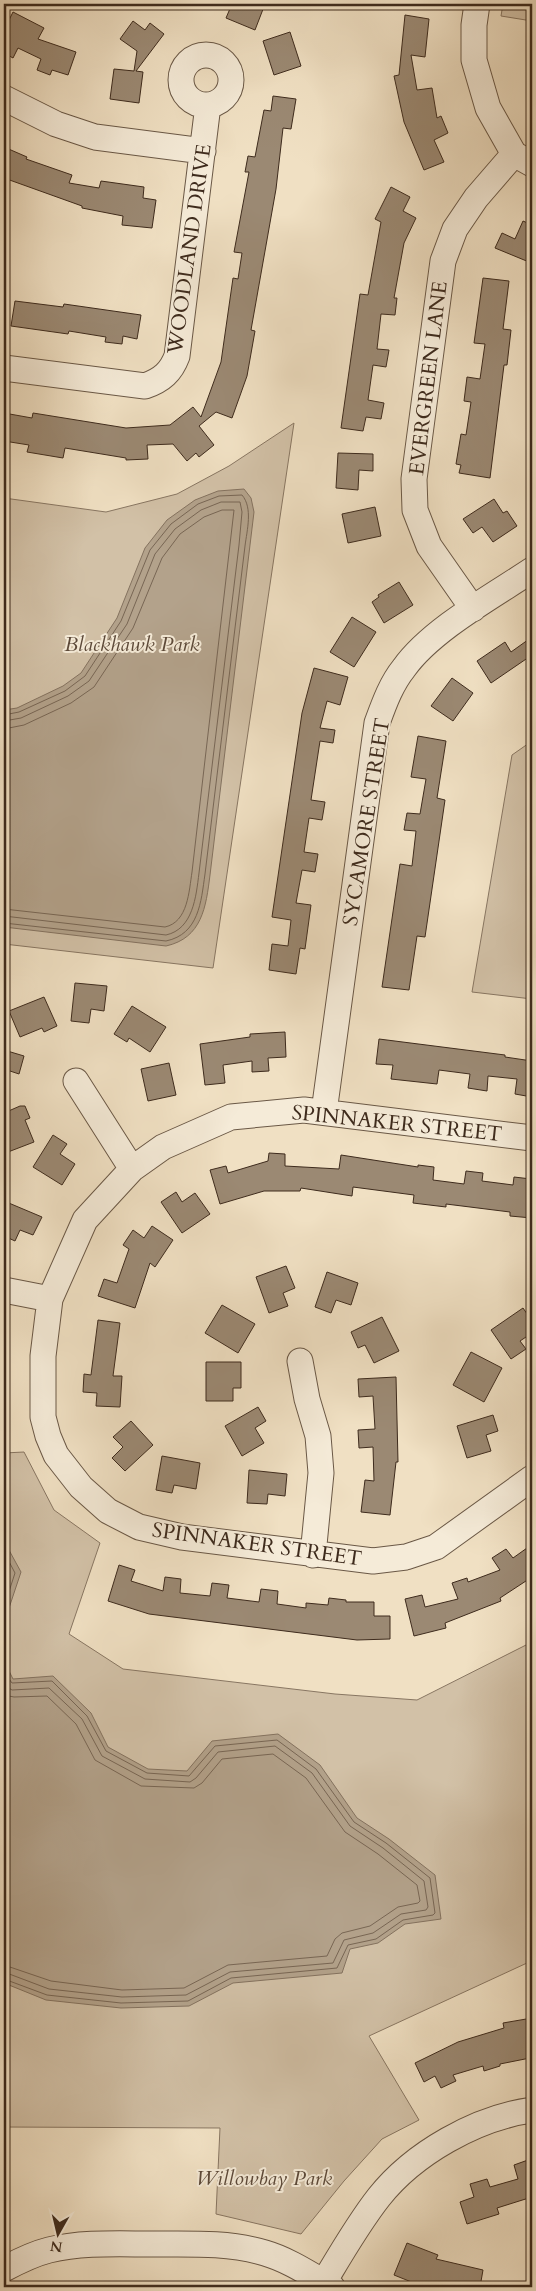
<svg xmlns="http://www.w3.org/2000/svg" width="536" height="2291" font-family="Cardo,serif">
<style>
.green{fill:#d2c1a7;stroke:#887662}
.water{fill:#b3a28b;stroke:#84725f}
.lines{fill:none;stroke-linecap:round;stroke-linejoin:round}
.shore{stroke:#786654;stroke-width:1}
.building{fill:#9b8973;stroke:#3e2b1d}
.minor-casing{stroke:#6a5846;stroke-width:27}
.minor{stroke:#f5ebd8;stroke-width:25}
.labels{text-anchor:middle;stroke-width:4;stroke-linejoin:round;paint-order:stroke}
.street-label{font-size:21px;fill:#3e2b1d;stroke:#f5ebd8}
.park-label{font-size:21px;font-style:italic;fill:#5c4939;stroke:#f5ebd8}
</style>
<rect width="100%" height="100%" fill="#f0e0c3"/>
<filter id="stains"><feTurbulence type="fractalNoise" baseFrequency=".004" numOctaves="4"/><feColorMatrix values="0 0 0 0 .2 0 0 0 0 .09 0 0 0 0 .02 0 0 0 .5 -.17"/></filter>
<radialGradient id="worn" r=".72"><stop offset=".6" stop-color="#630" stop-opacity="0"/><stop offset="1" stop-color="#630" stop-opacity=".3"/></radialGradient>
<!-- green -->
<path class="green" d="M503,4H532V21L501,16Z
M294,423L213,968L4,944V498L106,512L177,494L229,466Z
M532,741V999L472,992L512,755Z
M24,1452L54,1510L100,1543L69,1634L123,1669L335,1694L417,1700L532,1642V1964L527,1963L369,2036L419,2120L382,2139L344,2181L301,2234L216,2214L220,2128L4,2127V1453Z"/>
<!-- water -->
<path class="water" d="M244,489L251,498L254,512L210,875C206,907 202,938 166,946L4,927V710L17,708L63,686L81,673L117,618L145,548L167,520L195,500L218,491Z
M4,1541L21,1572L4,1623Z
M4,1661L13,1679L53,1676L91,1713L108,1747L148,1769L187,1771L212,1741L278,1734L320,1765L357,1818L389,1839L435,1875L441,1919L405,1924L378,1943L350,1949L342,1973L233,1983L189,2006L121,2008L46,2000L4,1983Z"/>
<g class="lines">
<!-- shore -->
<path class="shore" d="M4,715L19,712L65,691L85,676L121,621L150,550L171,524L198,504L219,496L242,495C253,508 247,530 245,546L205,874C201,902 199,934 166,941L4,923
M4,721L21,718L68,696L89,681L127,624L155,554L175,529L201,510L221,502H240L242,512L239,545L199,873C196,897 193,929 166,935L4,916
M4,729L24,725L71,703L94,687L133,628L162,558L180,534L204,517L222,510H234L192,872C189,891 188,922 165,927L4,909
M4,1552L15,1573L4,1607
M4,1672L12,1683L52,1681L87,1716L106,1751L147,1773L189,1776L215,1746L277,1740L316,1769L354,1822L386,1843L430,1878L435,1913L433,1915L403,1920L376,1939L348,1945L337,1968L231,1978L188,2001L121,2003L47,1995L4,1979
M4,1685L12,1690L49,1688L82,1719L102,1756L145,1779L190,1782L196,1778L218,1752L275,1746L312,1773L350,1826L383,1848L424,1881L428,1907L426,1910L401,1914L373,1933L344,1940L333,1963L230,1972L186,1995L122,1997L49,1989L4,1972
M4,1695L14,1697L47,1696L76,1724L95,1760L141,1786L194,1788L202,1783L222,1759L273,1754L306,1778L345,1832L378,1854L417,1885L420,1901L418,1903L398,1907L370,1926L342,1933L335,1939L327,1956L228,1965L184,1988L122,1990L51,1981L4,1965"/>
</g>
<!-- building -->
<path class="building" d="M232,4H265L255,30L226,18Z
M13,12L44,28L38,39L76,52L68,75L52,70L50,75L37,70L41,59L18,48L13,58L4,53V30Z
M405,15L429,19L425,57L411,55L417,90L432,88L437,118L441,116L448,133L434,140L444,162L424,170L404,122L394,76L399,75Z
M133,21L145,30L150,23L164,34L136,71L143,72L139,103L110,99L114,69L134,71L137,51L120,39Z
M290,32L301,66L274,75L263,41Z
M273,96L296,99L291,129L283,128L276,189L251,330L255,331L247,376L232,418L216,412L199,426L214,445L199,457L196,453L187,461L173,444L147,445L148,459L126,460V458L65,448L63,458L27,452L29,445L4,441V413L32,418L33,413L126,428L170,425L193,407L201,417L221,362L233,278L238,279L242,253L234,252L249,172H245L248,156L255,157L264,110L271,111Z
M4,147L27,157L26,159L72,175L69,183L99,188L101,181L144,187L143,198L156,200L152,228L122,225L123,216L82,208V206L4,178Z
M391,187L410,197L403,211L416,218L404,243L394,298H397L395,315L381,314L377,349L389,350L386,367L373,365L368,400L384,403L381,419L366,417L363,431L341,428L360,294L368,295L381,222L375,219Z
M523,221L532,225V256L529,262L495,248L502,233L515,239Z
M483,278L509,281L503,329L511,330L507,365H504L490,478L459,473L461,465L456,464L461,434L466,435L471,402L464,401L467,377L480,379L485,344L474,343Z
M15,301L63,307L64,304L141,315L137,339L123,336L122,344L105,342L106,337L69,331L68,334L11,326Z
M338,453L373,454V471L359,470L358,490L336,488Z
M494,499L503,513L507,511L517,526L493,542L482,527L473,533L463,519Z
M375,507L381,536L348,543L342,514Z
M399,582L413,605L384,623L372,602L379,597L378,595Z
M352,617L376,632L354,667L330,652Z
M532,637V655L491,683L477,661L505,642L511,652Z
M314,668L348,677L340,705L327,701L320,728L335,730L333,743L320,741L311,800L325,802L322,820L309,818L304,852L318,854L315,872L302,870L296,903L311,905L305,949L300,948L296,974L269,970L272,944L288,946L291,920L272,917L302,713Z
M452,678L473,693L453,721L431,706Z
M418,736L446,741L437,798L445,800L425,937L417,936L409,990L382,987L400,864L412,866L416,831L404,830L407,813L420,814L426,779L411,777Z
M75,983L107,986L104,1011L91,1009L89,1023L71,1021Z
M44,997L57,1026L44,1032L42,1028L20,1037L9,1011Z
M132,1006L166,1027L150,1052L129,1038L127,1042L114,1034Z
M285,1032L286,1057L268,1058L269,1071L252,1072V1061L223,1065L225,1083L205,1085L200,1044L250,1037V1034Z
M379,1039L505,1055V1057L532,1061V1097L515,1094L517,1079L488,1076L487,1091L468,1088L470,1074L439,1070L437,1084L391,1079L393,1065L376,1064Z
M4,1050L24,1056L19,1074L4,1069Z
M169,1063L176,1095L148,1101L141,1069Z
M20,1106H25L30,1118L25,1120L34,1142L8,1152L4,1141V1113Z
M53,1135L67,1144L60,1154L75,1164L62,1185L33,1167Z
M269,1153L285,1154V1166L339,1169L341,1155L418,1167V1165L434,1167L433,1180L464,1184L466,1171L483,1173L482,1181L513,1185L514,1177L531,1179L529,1192H532V1218L510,1216V1212L446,1204V1207L413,1203L414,1195L353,1187L352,1196L301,1188L300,1191H264L220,1204L210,1170L226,1166L228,1173L268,1161Z
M176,1192L182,1202L195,1193L210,1214L182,1233L161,1202Z
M4,1201L42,1217L33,1235L20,1230L15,1241L4,1236Z
M152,1226L173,1240L155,1267L150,1263L135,1308L98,1296L104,1279L117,1283L129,1249L123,1245L133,1230L144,1238Z
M286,1266L295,1288L283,1293L288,1306L269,1313L256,1277Z
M327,1272L358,1283L351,1305L336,1300L331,1313L315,1307Z
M222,1305L255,1324L238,1353L205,1333Z
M523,1308L532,1321V1333L520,1341L526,1349L511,1359L491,1330Z
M382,1317L399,1351L374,1363L365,1345L358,1348L351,1332Z
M98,1320L120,1323L113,1376H122L120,1407L96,1406L97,1393L83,1392L84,1374L91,1375Z
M471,1352L502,1368L484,1402L453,1385Z
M206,1362H241V1388H233V1401H206Z
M396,1377L398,1462H396L390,1515L361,1512L365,1480L374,1481L373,1447L359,1448L358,1430L375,1429L373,1396L359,1397L358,1379Z
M258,1407L266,1421L255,1428L264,1443L242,1456L225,1426Z
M493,1415L498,1431L486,1435L491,1451L467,1458L457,1426Z
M131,1421L153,1445L125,1471L112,1458L123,1447L113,1437Z
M162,1456L200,1463L196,1489L174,1485L172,1493L156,1490Z
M249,1470L287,1474L285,1496L268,1494L267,1504L247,1503Z
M527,1548L532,1555V1577L500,1598L501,1601L445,1623L446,1628L414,1636L405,1599L422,1595L425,1607L458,1599L452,1583L467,1578L468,1582L500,1570L492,1558L506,1549L513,1558Z
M119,1565L135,1570L131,1581L163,1591L165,1577L181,1579L180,1593L210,1596L212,1583L229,1585L227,1598L259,1602L261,1589L278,1591L277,1604L306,1608V1603L328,1605L329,1598L346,1600V1602H374V1616H390V1639L357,1640L149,1614L108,1601Z
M532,2018V2042L527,2043L530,2058L500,2064V2066L484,2071L483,2066L453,2075L456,2081L441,2088L435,2076L424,2082L415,2063L458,2042L504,2028L503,2023Z
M528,2160L532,2173V2197L497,2208L499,2214L467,2224L460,2202L474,2197L470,2184L487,2179L490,2187L518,2179L514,2165Z
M407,2243L438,2255L436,2259L483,2270L480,2287H424L394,2275Z"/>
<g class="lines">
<!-- minor casing -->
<g class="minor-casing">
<path id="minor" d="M477,4L474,25V60L488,108L514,154L532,164
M181 80a25 25 0 1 1 50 0a25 25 0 1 1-50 0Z
M4,98L56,124L95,137L203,151
M4,368L145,386C162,380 171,372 177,356L208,105
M473,609L429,546L415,510L414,479L443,261L455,229L476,198L514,154
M76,1081L132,1169
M324,1112L377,723C384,704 391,684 404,668C431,630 493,596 532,570
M532,1138L304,1110L231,1117L163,1147L132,1169L85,1220L50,1299L43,1356V1417L48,1436L56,1455L81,1487L108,1511L139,1527L182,1537L373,1561L406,1557L436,1547L532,1478
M4,1290L50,1299
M300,1361L307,1399L318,1436L321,1473L313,1555
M4,2269C19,2261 33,2254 49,2250C82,2242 118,2244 152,2244C189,2244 228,2242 265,2253C289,2260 311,2275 332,2287
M321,2287C339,2257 357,2225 379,2197C414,2153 476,2118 532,2110"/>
</g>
<!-- minor -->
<use href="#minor" class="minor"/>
</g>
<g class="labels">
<!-- street labels -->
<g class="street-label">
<text transform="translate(189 249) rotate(-82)" y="7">WOODLAND DRIVE</text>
<text transform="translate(428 378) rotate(-83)" y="7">EVERGREEN LANE</text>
<text transform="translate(366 822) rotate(-81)" y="7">SYCAMORE STREET</text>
<text transform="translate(397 1123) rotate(6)" y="7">SPINNAKER STREET</text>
<text transform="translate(257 1544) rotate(8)" y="7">SPINNAKER STREET</text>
</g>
<!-- park labels -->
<g class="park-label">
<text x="132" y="651">Blackhawk Park</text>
<text x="264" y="2185">Willowbay Park</text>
</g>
</g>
<!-- margin -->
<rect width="536" height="2291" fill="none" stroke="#f0e0c3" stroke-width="20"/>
<rect x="5" y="5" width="526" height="2281" fill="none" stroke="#3e2b1d" stroke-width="2.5"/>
<rect x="10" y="10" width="516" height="2271" fill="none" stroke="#3e2b1d"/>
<!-- north arrow -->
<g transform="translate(58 2234) rotate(188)" stroke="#f5ebd8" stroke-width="4" paint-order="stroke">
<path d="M0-4L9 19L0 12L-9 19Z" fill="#3e2b1d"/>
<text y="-8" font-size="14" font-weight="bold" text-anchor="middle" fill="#3e2b1d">N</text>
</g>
<rect width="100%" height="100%" filter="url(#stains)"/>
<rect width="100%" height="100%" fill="url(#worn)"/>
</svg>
